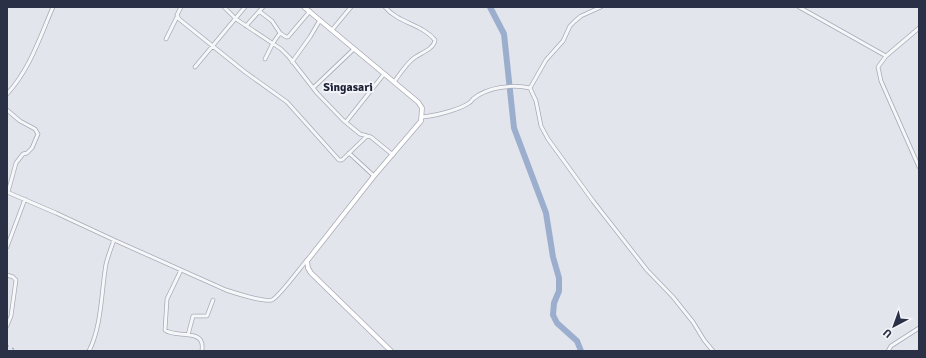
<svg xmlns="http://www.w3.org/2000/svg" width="926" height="358" font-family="Signika,sans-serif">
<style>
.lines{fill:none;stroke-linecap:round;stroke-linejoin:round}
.river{stroke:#9caecd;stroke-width:6}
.street-casing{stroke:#a8abb7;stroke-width:4.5}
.secondary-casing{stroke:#a8abb7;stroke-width:5.5}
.street{stroke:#f6f7f9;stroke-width:3}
.secondary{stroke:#fff;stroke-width:4}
.rail{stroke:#7b8296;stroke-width:1;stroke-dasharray:2 4;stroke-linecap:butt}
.labels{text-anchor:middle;stroke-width:4;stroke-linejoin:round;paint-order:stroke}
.quarter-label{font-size:12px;font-weight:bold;fill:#1c2136;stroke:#f3f4f9}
</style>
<rect width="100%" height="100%" fill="#e3e5ec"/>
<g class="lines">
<!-- river -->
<path class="river" d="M490,7L504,34L514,128L546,213L553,257L559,278V291L554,303L553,315L557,323L577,341L581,351"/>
<!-- street casing -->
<g class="street-casing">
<path id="street" d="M181,7L177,15L179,19L245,72L287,102L339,160H342L367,136
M224,7L236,19L281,49L289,57L317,93L343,120L360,134L371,137L393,155
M385,7C398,23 422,24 435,40C434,49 421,53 414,58C406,64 400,74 394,82
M799,7L886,56
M259,11L272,21L280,33L273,43L265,59
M246,26L263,7
M919,28L886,56L878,67L881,81L919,167
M332,30L351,7
M280,33L286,37H288L310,11
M166,39L177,17
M292,62L310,37L320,20
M195,67L245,7
M313,88L354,49
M530,88L546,60L563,41L570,26L575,21L581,16L601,7
M7,94C30,69 40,37 53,7
M7,110L20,121L35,129L38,134L32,148L27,153L23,154L16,163L8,192
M422,117C434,116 459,110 469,103C471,102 472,100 473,99C487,87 513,84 530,88L536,101L541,126L548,139L593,201L647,270L673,297L693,322L704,340L713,351
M346,122L384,74
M349,153L374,176
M7,192L56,213L114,240L226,290C235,293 264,302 272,300C279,297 300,268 307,260
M7,247L25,199
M181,270L167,299L165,330C173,337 196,331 201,341C203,344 202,348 202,351
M7,275L13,277L16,280L11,316L7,326
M188,335L193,316H207L213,300
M89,351C102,325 101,293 106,264C108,256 111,248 114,240
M888,351L891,346L919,328"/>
</g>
<!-- secondary casing -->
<g class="secondary-casing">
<path id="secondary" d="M304,7L418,102L422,108L421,121L374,176L307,261L308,268L311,273L391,351"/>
</g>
<!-- street -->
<use href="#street" class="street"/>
<!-- secondary -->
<use href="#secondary" class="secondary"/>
<!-- rail -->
<path class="rail" d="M7,345L17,351"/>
</g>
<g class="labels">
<!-- quarter labels -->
<g class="quarter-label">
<text x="348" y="91">Singasari</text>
</g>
</g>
<!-- border -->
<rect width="926" height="358" fill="none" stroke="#2a3045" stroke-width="16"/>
<!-- north arrow -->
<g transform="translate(894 326) rotate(221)" stroke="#f3f4f9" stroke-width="3" paint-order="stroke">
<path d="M0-3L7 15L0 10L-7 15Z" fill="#2a3045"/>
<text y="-6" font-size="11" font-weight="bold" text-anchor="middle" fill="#2a3045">U</text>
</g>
</svg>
